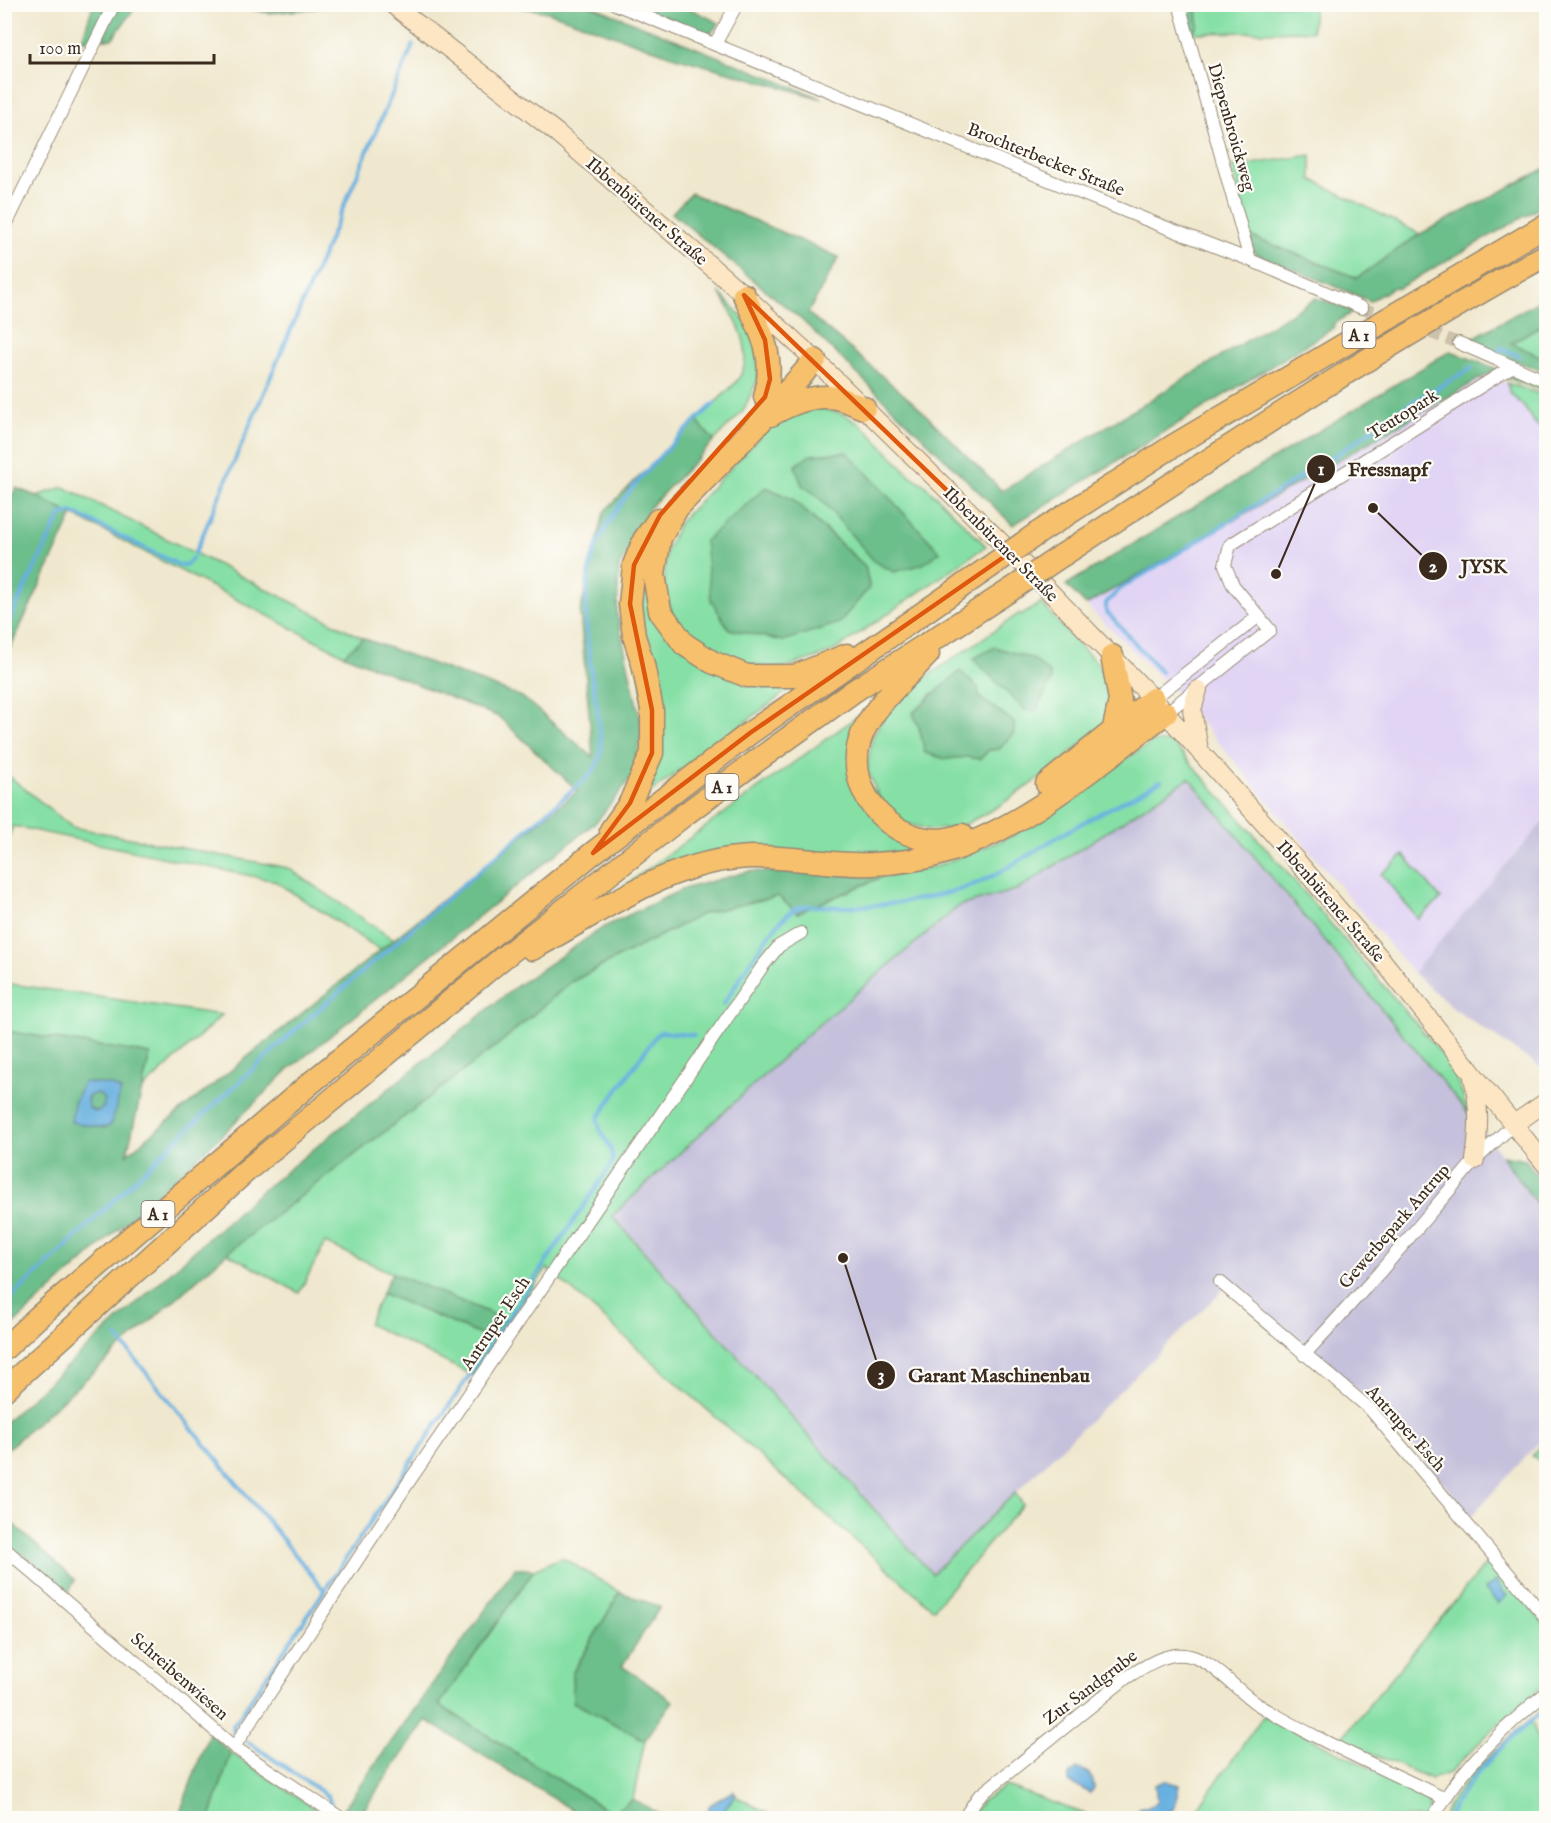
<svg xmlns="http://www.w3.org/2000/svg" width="1551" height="1823" font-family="'IM FELL English',serif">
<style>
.built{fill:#e1d4f4}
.industrial{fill:#c5c0db}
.green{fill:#86e0a6;stroke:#608562;stroke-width:1.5;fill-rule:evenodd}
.forest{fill:#6cbe8b;stroke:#547454;stroke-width:1.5;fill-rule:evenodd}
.water{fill:#68b0e0;stroke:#526d7f;stroke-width:1.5;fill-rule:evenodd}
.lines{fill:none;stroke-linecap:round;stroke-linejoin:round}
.stream{stroke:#68b0e0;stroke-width:4}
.street-tunnel{stroke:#ccc2ab;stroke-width:12;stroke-dasharray:12 6;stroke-linecap:butt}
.street-casing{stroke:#968976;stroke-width:14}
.secondary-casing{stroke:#968976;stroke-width:20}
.highway-casing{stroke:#968976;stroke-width:25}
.street{stroke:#fff;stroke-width:12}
.secondary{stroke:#fce6c4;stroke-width:18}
.highway{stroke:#f7c06c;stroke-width:22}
.highway-bridge-casing{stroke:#968976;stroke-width:25;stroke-linecap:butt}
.highway-bridge{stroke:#f7c06c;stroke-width:22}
.marked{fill:none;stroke:#df570d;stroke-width:4.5;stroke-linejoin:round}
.labels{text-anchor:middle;stroke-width:4.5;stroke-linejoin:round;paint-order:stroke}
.shield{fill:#fdfcf7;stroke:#75695f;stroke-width:1.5}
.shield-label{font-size:16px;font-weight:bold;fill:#3b2a1e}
.street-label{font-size:18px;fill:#3b2a1e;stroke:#fdfcf7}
.leader{fill:none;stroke:#3b2a1e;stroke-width:2}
.callout-dot{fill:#3b2a1e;stroke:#fdfcf7;stroke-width:2}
.mark-label{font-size:18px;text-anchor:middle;font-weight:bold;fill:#fff}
.callout-label{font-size:20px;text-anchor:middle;font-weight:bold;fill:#3b2a1e;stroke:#fdfcf7;stroke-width:4.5;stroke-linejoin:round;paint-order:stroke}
</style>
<rect width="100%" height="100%" fill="#fdfcf7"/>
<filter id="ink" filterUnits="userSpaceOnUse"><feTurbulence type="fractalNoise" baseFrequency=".0167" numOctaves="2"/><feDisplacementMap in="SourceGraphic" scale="12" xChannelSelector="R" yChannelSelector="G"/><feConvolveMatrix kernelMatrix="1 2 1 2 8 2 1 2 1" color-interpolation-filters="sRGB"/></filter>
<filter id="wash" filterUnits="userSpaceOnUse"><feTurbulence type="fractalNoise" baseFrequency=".008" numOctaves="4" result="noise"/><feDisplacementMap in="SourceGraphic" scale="24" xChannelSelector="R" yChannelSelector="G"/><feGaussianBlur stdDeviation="1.35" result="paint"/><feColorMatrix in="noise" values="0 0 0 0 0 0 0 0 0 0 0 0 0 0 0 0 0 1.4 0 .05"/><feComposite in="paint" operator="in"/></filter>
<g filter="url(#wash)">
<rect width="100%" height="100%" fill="#f0e8ce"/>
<!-- built -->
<path class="built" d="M1488,376L1546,398V818L1413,973L1179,696L1086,605Z"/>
<!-- industrial -->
<path class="industrial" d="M1189,778L1489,1138L1546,1217V1435L1471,1516L1379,1407L1301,1343L1232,1281L933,1574L612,1215L809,1033L959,906L1019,889Z
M1546,818V1071L1454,1009L1413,973Z"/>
<!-- green -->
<path class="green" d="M1197,5H1314L1312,31L1194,33L1193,30L1198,25Z
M1311,155V179L1420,234L1357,278L1250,236L1232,167Z
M719,292L740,315L757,343L758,379L743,411L714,441L696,420C706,410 732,389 739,378C756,350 735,316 719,292Z
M1546,322V359L1510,343Z
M1512,375L1546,387V392L1506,378Z
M1507,383L1546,396V433L1535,423L1524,407L1510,393Z
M818,408L843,414L862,425L911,476L925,485L986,546L835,650L824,655L782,668L737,664L690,638L672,614L664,592L666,551L679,523L766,430L791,415ZM818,496L894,572L875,562ZM792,499L865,566L869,585L784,641L729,629L711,600Z
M64,487L363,638L344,655L36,496Z
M652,547L683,649L802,680L640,800L649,778L635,611Z
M1041,603L1069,635L1098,664L1106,677L1112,691L1108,720L1046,774L999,806L966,824L954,828L931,830L904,823L881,802L868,772V761L873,736L886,713L913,686L1020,613L1022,615ZM978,688L979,697L1014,733L999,749L989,750L980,759L967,757L946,759L925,753L920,730L913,713L933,693Z
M873,705L854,768L918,842V855L775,852L620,889Z
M1152,742H1172L1280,864L1452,1066L1469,1114L1189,778L1019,889L959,906L809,1033L612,1216L932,1574L1015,1493L1023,1504L933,1609L547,1268L510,1321L392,1273L325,1243L299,1293L227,1253L501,1042L571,982L704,913L778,896L797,913L882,877L937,866L1012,836Z
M5,773L72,827L288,868L394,940L380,950L275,881L13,826L5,847Z
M1404,855L1441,899L1418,919L1381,874Z
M4,983L222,1015L142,1090L150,1054L5,1031Z
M382,1293L497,1342L474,1376L368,1324Z
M1546,1439V1464L1532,1456Z
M561,1557L620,1592L572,1674L573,1702L645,1740L633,1799L612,1813L439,1705L534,1570Z
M1490,1559L1546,1626V1683L1488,1734L1449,1773L1431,1779L1340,1740Z
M1264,1715L1422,1794L1430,1806L1425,1818H1191Z
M1531,1719L1546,1763V1818H1442C1460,1780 1498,1746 1531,1719Z
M231,1753L329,1818H210Z
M1006,1786L1096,1818H970L982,1801Z
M733,1795L777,1818H719Z"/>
<!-- forest -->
<path class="forest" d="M93,5H108L91,40H82Z
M117,5H137L112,39H103Z
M229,5H352L269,13Z
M506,5H590L823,99L675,57L548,12Z
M637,5H683L719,23L711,33L693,28Z
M1182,5H1197L1198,26L1190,34Z
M1546,168V204L1399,288L1394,287L1370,301L1254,253L1250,236L1357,278L1420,234Z
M691,193L839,257L808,313L915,404L1002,491L1316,298L1354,311L1332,325L1335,327L1013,525L803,321L672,213Z
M1546,297V322L1511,343L1546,359V373L1468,341Z
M1450,351L1497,369L1086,605L1066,585Z
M696,420L714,441L650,507L619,567L617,614L642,728L634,774L597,821L288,1070L224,1133L5,1332L4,1031L150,1054L127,1154L578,791L499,717L344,655L363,638L522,697L593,757L580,613L604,512ZM83,1083L121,1090L104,1128L74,1104Z
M847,452L940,552L923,564L894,572L875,562L818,496L802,485L795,466L810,455Z
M766,487L792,499L865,567L869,585V588L839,623L783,641L729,629L711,600L705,541Z
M16,488L36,496L73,515L5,659V510Z
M995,647L1033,659L1050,674L1051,681L1036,711L1025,710L973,659Z
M960,671L978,688L979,697L1014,722V733L999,749L989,750L980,759L967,757L946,759L925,753L920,730L913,713Z
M750,871L882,877L797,913L778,896L704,913L571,982L501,1042L227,1253L5,1451V1422L254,1197L518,985L604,927L683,889Z
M87 1102a9 9 0 1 1 18 0a9 9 0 1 1-18 0Z
M1502,1156L1526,1160L1546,1189V1217Z
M392,1273L510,1321L497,1342L382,1293Z
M4,1516L75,1580L69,1592L24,1555L5,1550Z
M515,1568L534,1570L439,1705L612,1813L633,1799L666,1818H585L426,1720L358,1818H354L342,1811Z
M620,1592L660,1607L622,1666L673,1701L645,1740L573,1702L572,1674Z
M209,1733L231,1753L210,1818H178Z"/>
<!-- water -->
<path class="water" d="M83,1082L111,1085L121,1090L111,1125L104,1128L71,1122L74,1104ZM95,1093L99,1094L105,1100L103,1108L96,1112L89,1108L87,1101L88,1097Z
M1495,1581L1507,1596L1498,1604L1485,1589Z
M1077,1769C1089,1771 1093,1775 1094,1788L1090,1793L1069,1782V1775Z
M1165,1781L1179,1785L1175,1806L1168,1815H1145L1139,1811V1808L1151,1806L1157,1802L1155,1785Z
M733,1791L736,1794L718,1818H703L710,1805Z"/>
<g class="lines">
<!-- stream -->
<path class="stream" d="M438,12L443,4
M1499,351L1500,348L1519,356
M195,553L413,45
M4,631L61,515L72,512L179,565H186L193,558
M1161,672L1106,611V603L1120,589L1330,459L1408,405L1472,368
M723,1005C738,983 775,916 798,908C813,903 833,908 848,907C880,906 922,900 952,892C993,881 1025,856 1061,835C1094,816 1128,799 1161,781
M4,1304L54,1258L175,1141L302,1024L591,774C594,769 598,763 600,758C604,743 595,694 592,677C587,641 582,599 591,563C606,505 671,443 715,403
M117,1337L324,1590
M234,1732L233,1726L612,1164C617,1147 597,1135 598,1118L657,1034L661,1032L694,1035
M248,1742L328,1796L331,1805
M1447,1818C1469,1775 1509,1739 1546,1708"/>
</g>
</g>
<g filter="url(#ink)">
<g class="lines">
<!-- street-tunnel -->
<path class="street-tunnel" d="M1362,308L1459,343"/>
<!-- street casing -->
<g class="street-casing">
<path id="street" d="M615,4L1152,222L1250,260L1362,308
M1179,4L1250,260
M715,44L737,4
M4,229L114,4
M1459,343L1546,381
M1153,699L1259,616
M1166,713L1270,630L1233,585L1225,565L1230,545L1513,366
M1220,1282L1370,1409L1546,1618
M1304,1355L1379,1273L1475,1160L1514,1124
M4,1548L234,1747L341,1818
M234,1747L410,1480L762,967L779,946L801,933
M964,1818L978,1797L1126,1678C1144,1667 1167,1650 1190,1656C1214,1662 1236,1690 1257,1704C1316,1740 1382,1768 1445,1799
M1433,1818C1461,1768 1502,1729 1546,1693"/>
</g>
<!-- secondary casing -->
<g class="secondary-casing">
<path id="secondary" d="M392,4L557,133L744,295L815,360L1026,567L1153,699L1277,838L1382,960L1546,1165
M1198,690L1192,710L1199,749
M1473,1077C1480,1107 1479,1130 1475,1160
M1514,1124L1546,1102"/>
</g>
<!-- highway casing -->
<g class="highway-casing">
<path id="highway" d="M744,295C761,332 776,355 765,397
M815,360L762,420L677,508L660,538L654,574L660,611L684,644L712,662L747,676H795L847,655
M771,415C790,404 814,394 836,398C845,399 855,405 864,408
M1038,533L1173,446L1546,225
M1061,556C1221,452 1380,347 1546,255
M928,654C906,678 877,702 863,732C836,792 902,858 962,835
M1112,656L1120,700L1114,728
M1047,784L1153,699
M611,830L630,803L652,753V710L643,664L634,636L630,604L634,565L644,540L658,520
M532,949C602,911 669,860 751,857C792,856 833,866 873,864C896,863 919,860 940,854C1025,829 1096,765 1166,713
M4,1349L37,1318L312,1082L593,853L750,733L988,568
M4,1390L246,1171L499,961L684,815L755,762L854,691L1012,589"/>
</g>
<!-- street -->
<use href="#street" class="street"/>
<!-- secondary -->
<use href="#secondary" class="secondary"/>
<!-- highway -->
<use href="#highway" class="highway"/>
<!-- highway-bridge casing -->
<g class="highway-bridge-casing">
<path id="highway-bridge" d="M988,568L1038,533
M1012,589L1061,556"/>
</g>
<!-- highway-bridge -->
<use href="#highway-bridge" class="highway-bridge"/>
</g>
</g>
<!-- marked area -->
<path class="marked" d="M744,295L1011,552L750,733L593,853L630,803L652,753V710L630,604L634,565L660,515L765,397L770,379L765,340Z"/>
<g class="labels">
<!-- shield labels -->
<g class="shield">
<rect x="1342.5" y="322" width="33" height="26" rx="4.5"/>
<rect x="705.5" y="774" width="33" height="26" rx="4.5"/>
<rect x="141.5" y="1201" width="33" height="26" rx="4.5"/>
</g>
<g class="shield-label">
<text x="1359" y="341">A 1</text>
<text x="722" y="793">A 1</text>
<text x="158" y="1220">A 1</text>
</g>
<!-- street labels -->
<g class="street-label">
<text transform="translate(1232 127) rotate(74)" y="6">Diepenbroickweg</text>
<text transform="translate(1046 159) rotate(22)" y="6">Brochterbecker Straße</text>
<text transform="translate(647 211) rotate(41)" y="6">Ibbenbürener Straße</text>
<text transform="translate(1403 414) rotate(-32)" y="6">Teutopark</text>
<text transform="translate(1001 544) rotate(45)" y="6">Ibbenbürener Straße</text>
<text transform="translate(1331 901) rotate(49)" y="6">Ibbenbürener Straße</text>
<text transform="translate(1394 1226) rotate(-49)" y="6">Gewerbepark Antrup</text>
<text transform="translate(495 1323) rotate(-56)" y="6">Antruper Esch</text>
<text transform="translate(1406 1428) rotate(48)" y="6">Antruper Esch</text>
<text transform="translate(180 1676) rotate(41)" y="6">Schreibenwiesen</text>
<text transform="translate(1090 1687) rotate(-37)" y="6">Zur Sandgrube</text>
</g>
</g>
<!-- callouts -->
<path class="leader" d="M1276 574L1321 469M1373 508L1433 566M843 1258L881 1375"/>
<g class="callout-dot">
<circle cx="1276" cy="574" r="6"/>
<circle cx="1373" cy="508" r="6"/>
<circle cx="843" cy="1258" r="6"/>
<circle cx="1321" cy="469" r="15"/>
<circle cx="1433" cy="566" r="15"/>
<circle cx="881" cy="1375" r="15"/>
</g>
<g class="mark-label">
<text x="1321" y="475">1</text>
<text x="1433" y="572">2</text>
<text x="881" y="1381">3</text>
</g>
<g class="callout-label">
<text x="1388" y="476">Fressnapf</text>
<text x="1484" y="573">JYSK</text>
<text x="999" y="1382">Garant Maschinenbau</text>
</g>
<!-- margin -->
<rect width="1551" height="1823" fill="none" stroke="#fdfcf7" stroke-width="24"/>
<!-- scale -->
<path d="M30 54v9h184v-9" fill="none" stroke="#3b2a1e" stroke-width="3"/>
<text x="39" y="54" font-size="18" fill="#3b2a1e" stroke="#fdfcf7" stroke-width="4.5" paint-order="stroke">100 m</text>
</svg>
